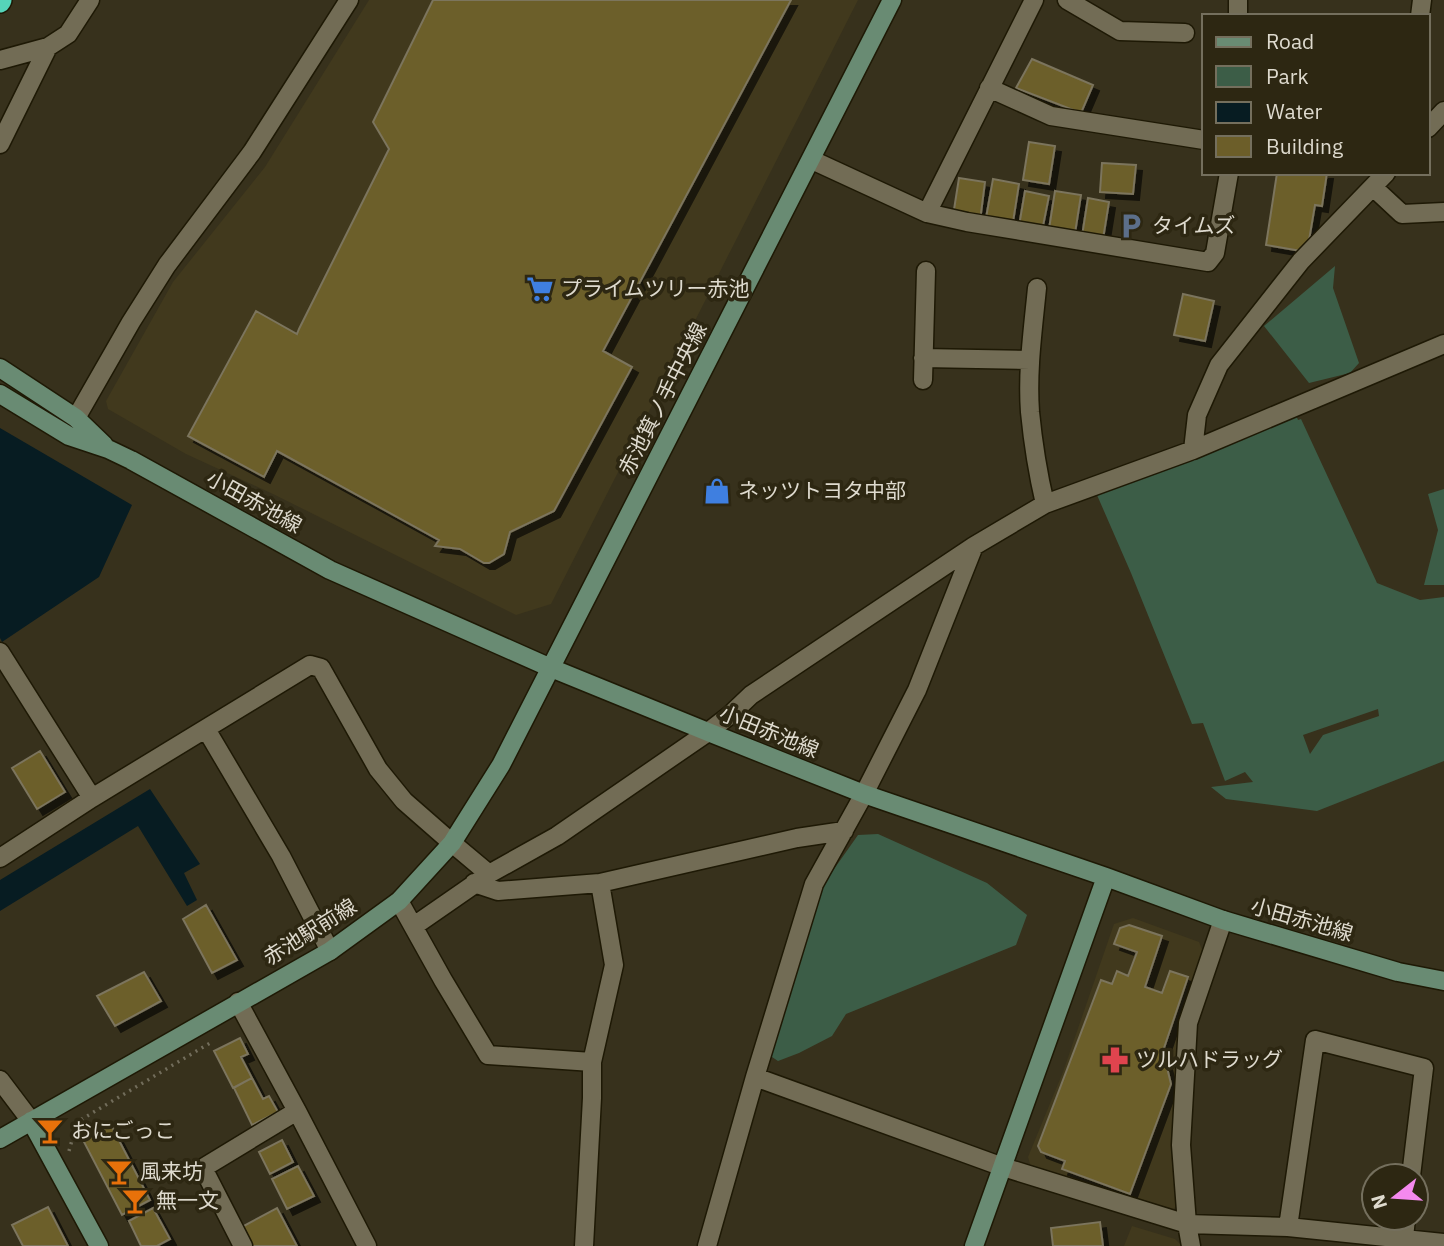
<svg xmlns="http://www.w3.org/2000/svg" width="1444" height="1246" font-family="'IBM Plex Sans','Noto Sans JP',sans-serif">
<style>
.built{fill:#41391d}
.green{fill:#3c5d47;fill-rule:evenodd}
.water{fill:#071c22}
.building{fill:#6c5e29;stroke:#7b745d;stroke-width:2;filter:url(#shadow)}
.lines{fill:none;stroke-linecap:round;stroke-linejoin:round}
.street-casing{stroke:#1e1905;stroke-width:21}
.secondary-casing{stroke:#1e1905;stroke-width:21}
.highway-casing{stroke:#1e1905;stroke-width:24}
.path{stroke:#726d5b;stroke-width:3.5;stroke-dasharray:2 5;stroke-linecap:butt}
.street{stroke:#726c55;stroke-width:18}
.secondary{stroke:#698b73;stroke-width:18}
.highway{stroke:#55d4b9;stroke-width:21}
.labels{text-anchor:middle;stroke-width:7;stroke-linejoin:round;paint-order:stroke}
.poi-label{font-size:21px;fill:#dedace;stroke:#2d2712;text-anchor:start}
.street-label{font-size:21px;fill:#dedace;stroke:#2d2712}
</style>
<defs>
<filter id="shadow"><feDropShadow dx="6" dy="6" stdDeviation="0" flood-color="#0009"/></filter>
</defs>
<rect width="100%" height="100%" fill="#37311c"/>
<!-- built -->
<path class="built" d="M369,0H858L551,604L516,615L273,494L186,454L108,409L106,401L173,282L265,167Z
M1133,918L1199,942L1203,952L1178,1024L1173,1172L1177,1205L1170,1213L1031,1167L1028,1157L1063,1072L1114,924Z
M1132,1226L1175,1239L1182,1246H1124Z"/>
<!-- green -->
<path class="green" d="M1335,266L1333,288L1359,363L1350,373L1309,383L1264,326Z
M1296,415L1298,420L1301,419L1377,583L1420,600L1444,597V761L1317,811L1226,799L1211,787L1253,782L1245,772L1225,781L1203,723L1192,724L1131,573L1097,495ZM1378,709L1379,716L1323,735L1310,754L1303,735Z
M1444,489V585H1424L1438,530L1428,494Z
M878,834L987,883L1027,915L1016,945L846,1014L832,1036L799,1053L778,1061L766,1053L822,886L858,835Z"/>
<!-- water -->
<path class="water" d="M0,428L132,505L99,577L2,642L0,638Z
M150,789L200,864L184,873L197,900L187,906L138,826L0,911V880Z"/>
<!-- building -->
<path class="building" d="M433,0H791L603,351L632,367L554,511L510,532L504,554L489,563H484L460,549L435,546L439,540L277,451L264,477L188,436L256,311L297,334L299,329L389,149L373,122Z
M1032,59L1093,85L1081,113L1016,88Z
M1029,142L1055,146L1049,184L1023,180Z
M1102,163L1136,165L1133,194L1100,192Z
M1277,173H1327L1322,206L1315,205L1307,252L1266,245Z
M959,178L985,182L980,221L953,216Z
M993,179L1019,184L1013,222L986,218Z
M1025,191L1049,196L1042,231L1019,226Z
M1055,191L1081,195L1075,233L1049,229Z
M1088,198L1109,202L1103,239L1082,236Z
M1183,294L1214,301L1205,341L1174,335Z
M40,751L65,792L37,809L12,768Z
M206,905L237,960L212,973L183,919Z
M1129,925L1162,936L1145,987L1162,993L1170,971L1188,977L1163,1051L1171,1084L1130,1194L1062,1169L1065,1161L1041,1152L1038,1146L1101,980L1112,984L1117,971L1128,976L1137,952L1114,944L1120,928Z
M144,972L161,1001L115,1026L97,996Z
M240,1038L248,1054L241,1057L252,1078L233,1088L214,1051Z
M252,1078L263,1099L269,1096L278,1112L252,1125L234,1088Z
M111,1125L150,1200L122,1215L83,1140Z
M282,1140L293,1162L270,1174L259,1152Z
M298,1166L314,1196L287,1209L272,1179Z
M48,1207L68,1246H23L12,1225Z
M153,1208L170,1239L157,1246H141L129,1221Z
M277,1208L297,1246H249L240,1228Z
M1100,1222L1103,1246H1053L1051,1228Z"/>
<g class="lines">
<!-- street casing -->
<g class="street-casing">
<path id="street" d="M1067,0L1120,31L1185,33
M1238,16V0
M1420,16L1422,0
M0,60L48,47L68,34L90,0
M989,88L1051,116L1204,140
M1428,128L1444,111
M0,144L48,47
M812,160L927,213L1034,0
M1373,187L1402,214L1444,212
M927,213L967,222L1208,262L1215,253L1229,173
M1037,288C1033,329 1027,371 1030,412C1033,443 1038,474 1045,504
M923,358L1030,360
M923,380L926,271
M76,418L131,322L167,265L252,152L349,0
M1193,450L1197,415L1219,365L1301,261L1386,173
M0,652L92,798L0,858
M206,729L281,856L330,951
M92,798L310,665L321,668L378,769L404,801L452,843L489,874
M474,883L498,891L600,883L797,838L844,831
M399,901L443,980L488,1055L592,1062
M414,926L489,874L557,836L708,732L730,715L751,695L974,546L1045,504L1193,450L1444,344
M238,1002L297,1111L367,1246
M755,1077L1003,1167L1187,1224L1288,1227L1444,1243
M0,1080L31,1121
M1288,1227L1315,1040L1424,1068L1411,1176
M1404,1238L1406,1218
M243,1246L203,1168L297,1111
M584,1246L592,1098V1062L614,965L600,883
M707,1246L755,1077L814,884L864,794L917,690L974,546
M1191,1246L1187,1224L1181,1145L1188,1023L1223,920"/>
</g>
<!-- secondary casing -->
<g class="secondary-casing">
<path id="secondary" d="M0,368L76,418L104,445
M0,394L69,436L108,449L131,460L330,570L551,668L708,732L864,794L1106,877L1223,920L1398,972L1444,981
M31,1121L99,1246
M0,1139L330,951L399,901L452,843L501,765L892,0
M974,1246L1106,877"/>
</g>
<!-- highway casing -->
<g class="highway-casing">
<path id="highway" d="M0,2L1,0"/>
</g>
<!-- path -->
<path class="path" d="M69,1151L77,1122L210,1043"/>
<!-- street -->
<use href="#street" class="street"/>
<!-- secondary -->
<use href="#secondary" class="secondary"/>
<!-- highway -->
<use href="#highway" class="highway"/>
</g>
<!-- icons -->
<defs>
<g id="parking-bare" transform="scale(2.1)"><path d="M-3.5-5.5H1a3.5 3.5 0 0 1 0 7H-1V5.5H-3.5ZM-1-3.4V-.6H.8a1.4 1.4 0 0 0 0-2.8Z" fill="#5c6f8a" stroke="#2d2712" stroke-width="2.5" paint-order="stroke"/></g>
<g id="supermarket-bare" transform="scale(2.1)"><path d="M-6-5.5h2.5l.6 2H6L4.5 2H-2.5L-4.4-4H-6ZM-1.5 3.2a1.3 1.3 0 1 0 .1 0ZM3 3.2a1.3 1.3 0 1 0 .1 0Z" fill="#3f7fe0" stroke="#2d2712" stroke-width="2.5" paint-order="stroke"/></g>
<g id="shop-bare" transform="scale(2.1)"><path d="M-5-2.5h2.3a2.7 3.5 0 0 1 5.4 0H5L5.5 6h-11ZM-1.5-2.5h3a1.5 2.3 0 0 0-3 0Z" fill="#3f7fe0" stroke="#2d2712" stroke-width="2.5" paint-order="stroke"/></g>
<g id="pharmacy-bare" transform="scale(2.1)"><path d="M-2-6h4v4h4v4h-4v4h-4v-4h-4v-4h4Z" fill="#e0444e" stroke="#2d2712" stroke-width="2.5" paint-order="stroke"/></g>
<g id="bar-bare" transform="scale(2.1)"><path d="M-6-5H6L.8 .8V4.5H3.5V6h-7V4.5H-.8V.8Z" fill="#e8710a" stroke="#2d2712" stroke-width="2.5" paint-order="stroke"/></g>
</defs>
<g fill-rule="evenodd">
<use href="#parking-bare" x="1131" y="226"/>
<use href="#supermarket-bare" x="540" y="289"/>
<use href="#shop-bare" x="717" y="491"/>
<use href="#pharmacy-bare" x="1115" y="1060"/>
<use href="#bar-bare" x="50" y="1131"/>
<use href="#bar-bare" x="119" y="1172"/>
<use href="#bar-bare" x="135" y="1201"/>
</g>
<g class="labels">
<!-- poi labels -->
<g class="poi-label">
<text x="1152" y="233">タイムズ</text>
<text x="561" y="296">プライムツリー赤池</text>
<text x="738" y="498">ネッツトヨタ中部</text>
<text x="1136" y="1067">ツルハドラッグ</text>
<text x="71" y="1138">おにごっこ</text>
<text x="140" y="1179">風来坊</text>
<text x="156" y="1208">無一文</text>
</g>
<!-- street labels -->
<g class="street-label">
<text transform="translate(663 399) rotate(-63)" y="7">赤池箕ノ手中央線</text>
<text transform="translate(254 502) rotate(29)" y="7">小田赤池線</text>
<text transform="translate(769 732) rotate(22)" y="7">小田赤池線</text>
<text transform="translate(1302 920) rotate(16)" y="7">小田赤池線</text>
<text transform="translate(310 932) rotate(-32)" y="7">赤池駅前線</text>
</g>
</g>
<!-- legend -->
<rect x="1202" y="14" width="228" height="161" fill="#2d2712" stroke="#746f5d" stroke-width="2"/>
<rect x="1216" y="37" width="35" height="10" fill="#698b73" stroke="#746f5d" stroke-width="2"/>
<text x="1266" y="49" font-size="21" fill="#dedace">Road</text>
<rect x="1216" y="66" width="35" height="21" fill="#3c5d47" stroke="#746f5d" stroke-width="2"/>
<text x="1266" y="84" font-size="21" fill="#dedace">Park</text>
<rect x="1216" y="102" width="35" height="21" fill="#071c22" stroke="#746f5d" stroke-width="2"/>
<text x="1266" y="119" font-size="21" fill="#dedace">Water</text>
<rect x="1216" y="136" width="35" height="21" fill="#6c5e29" stroke="#746f5d" stroke-width="2"/>
<text x="1266" y="154" font-size="21" fill="#dedace">Building</text>
<!-- north arrow -->
<g transform="translate(1395 1197) rotate(253)"><circle r="33" fill="#2d2712" stroke="#746f5d" stroke-width="2"/>
<path d="M0-5L12 26L0 18L-12 26Z" fill="#f589ef"/>
<text y="-10" font-size="19" font-weight="bold" text-anchor="middle" fill="#dedace">N</text>
</g>
</svg>
